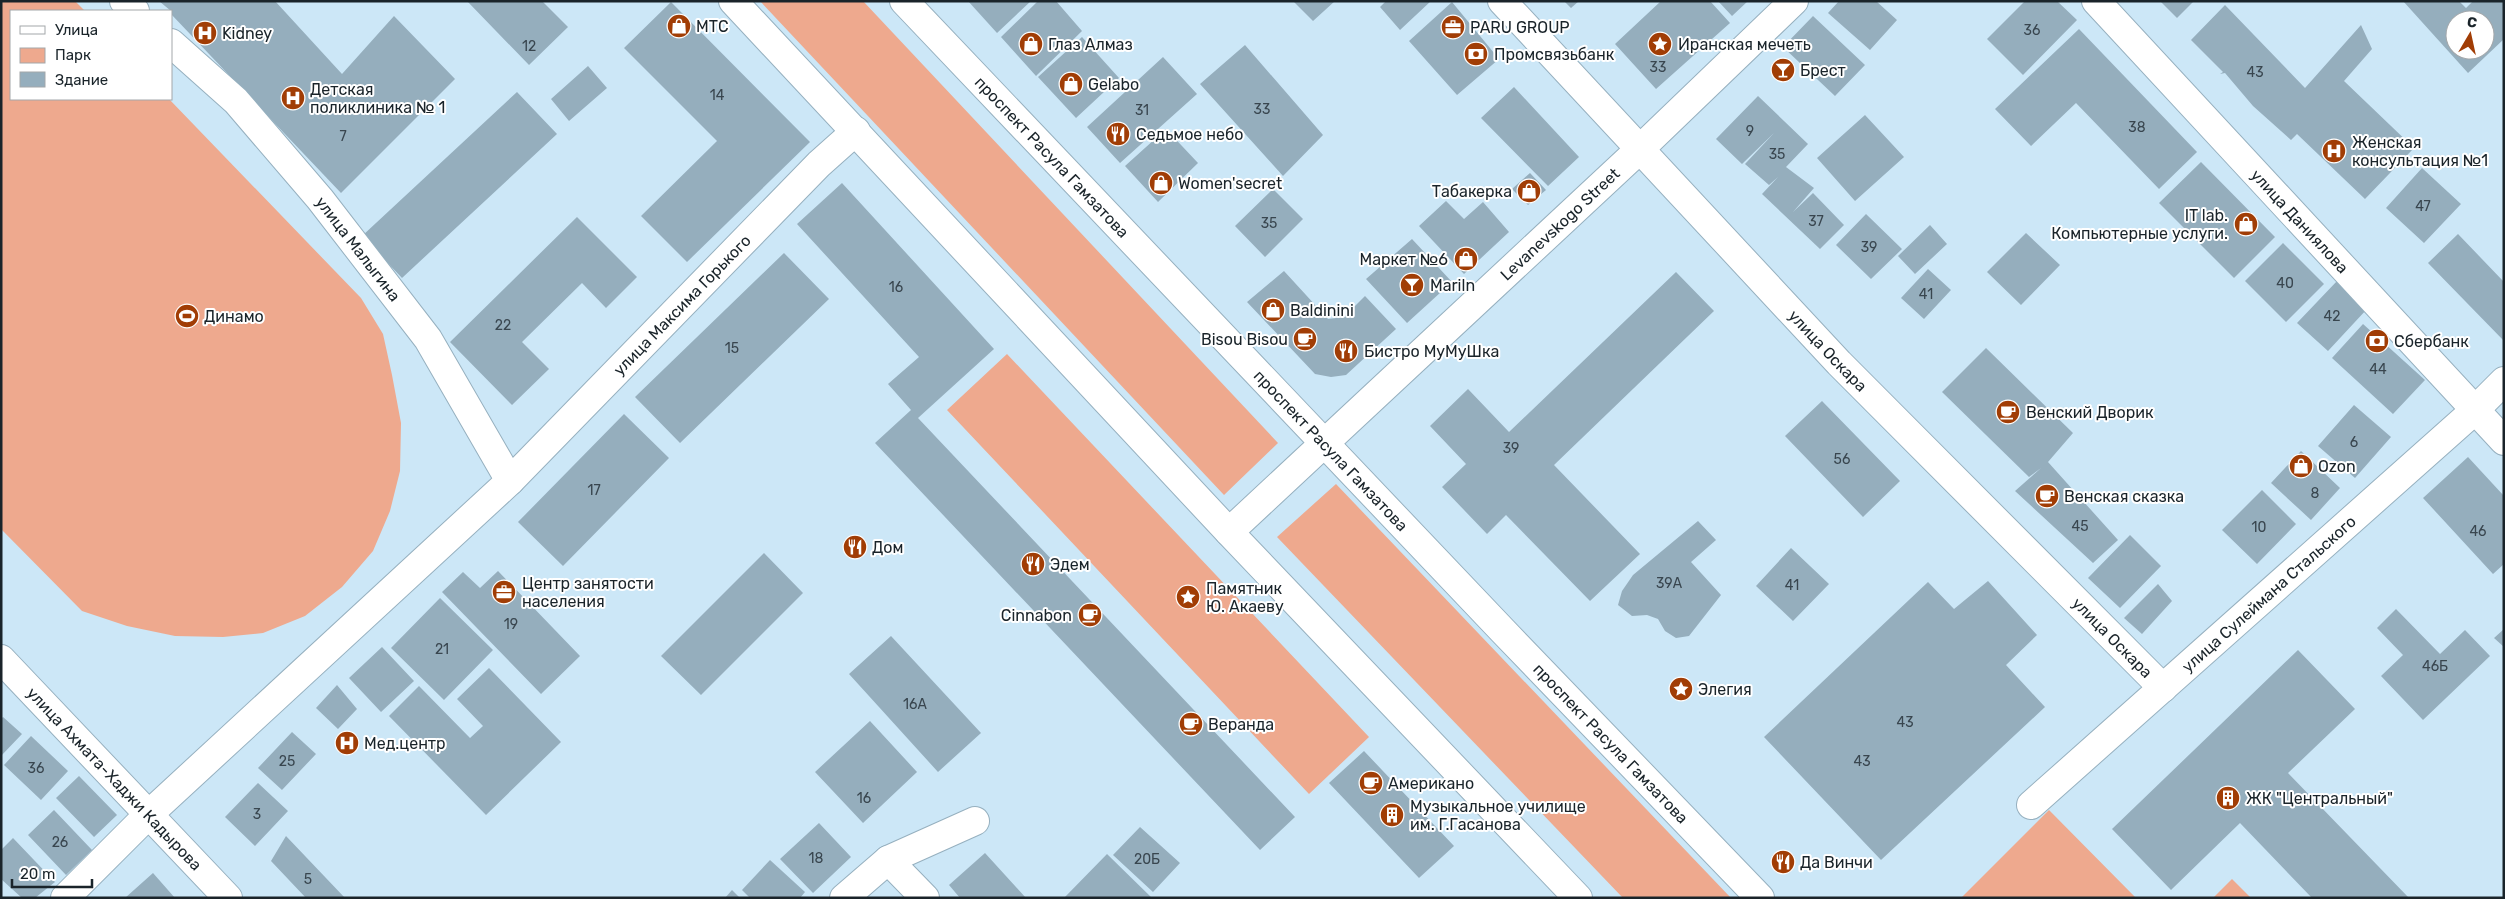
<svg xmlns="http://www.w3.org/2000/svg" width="2505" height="899" font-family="Rubik,sans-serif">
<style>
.green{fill:#eea98e}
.building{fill:#95aebd;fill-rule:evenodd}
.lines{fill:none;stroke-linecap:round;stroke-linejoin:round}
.minor-casing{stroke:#96b0bf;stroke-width:30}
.major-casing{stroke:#96b0bf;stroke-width:30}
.minor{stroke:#fff;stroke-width:28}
.major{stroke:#fff;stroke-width:28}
.labels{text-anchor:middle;stroke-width:4;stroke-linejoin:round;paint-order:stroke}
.number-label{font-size:14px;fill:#39464f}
.poi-label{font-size:16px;fill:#1a242a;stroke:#fff;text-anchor:start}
.street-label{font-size:16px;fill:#1a242a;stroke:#fff}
</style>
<rect width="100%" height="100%" fill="#cce7f7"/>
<!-- green -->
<path class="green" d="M1,1H75L85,11H11V99H169L361,298L383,334L392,375L401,423L400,471L390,511L373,551L342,587L305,616L263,633L223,637L175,636L127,626L82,611L1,529Z
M760,1H863L1278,443L1224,495Z
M1007,354L1369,737L1309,794L947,410Z
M1336,484L1731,898H1623L1277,537Z
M2049,810L2136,898H1961Z
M2232,879L2251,898H2213Z"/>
<!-- building -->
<path class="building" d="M159,1H275L342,74L394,16L455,79L341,193L171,14V11Z
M467,1H542L568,27L529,65Z
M968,1H1031L997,33Z
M1038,1H1056L1082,31L1036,76L1001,37Z
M1293,1H1335L1313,21Z
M1386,1H1431L1400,30L1380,7Z
M1564,1H1579L1571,8Z
M1661,1H1710L1730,23L1656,89L1615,44Z
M1718,1H1748L1732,16Z
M1839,1H1876L1897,20L1870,50L1828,13Z
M2025,1H2057L2077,20L2023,75L1987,39Z
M2160,1H2194L2177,18Z
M2403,1H2459L2466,8L2473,1H2504V39L2468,73ZM2455,20H2485V50H2455Z
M671,2L810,142L687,262L641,216L717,141L624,48Z
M1452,2L1499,59L1457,95L1409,41Z
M2225,5L2305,88L2361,25L2372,49L2344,81L2414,148L2365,199L2297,134L2291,140L2253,106L2225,73L2220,74L2223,72L2191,40Z
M1813,16L1865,65L1835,96L1783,47Z
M2079,29L2197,152L2159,189L2076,103L2031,146L1995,109Z
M1082,37L1119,78L1076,118L1038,77Z
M1245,45L1323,135L1283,176L1200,84Z
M1163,57L1197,94L1120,163L1087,127Z
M588,66L607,88L569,121L551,99Z
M1514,87L1579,157L1548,186L1481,118Z
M517,92L557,134L402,278L362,236Z
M1758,96L1808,144L1786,167L1814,188L1793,212L1813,193L1844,225L1820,249L1762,194L1778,177L1769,185L1745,164L1774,133L1742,164L1716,139Z
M1865,115L1904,157L1855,201L1817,158Z
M1166,129L1198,163L1158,202L1125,166Z
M2201,162L2275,237L2234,278L2159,203Z
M2422,168L2461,204L2424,243L2386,208Z
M1530,173L1546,190L1528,205L1512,189Z
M842,183L994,349L918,418L1295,817L1260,850L875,443L911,410L888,384L919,357L797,224Z
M1273,189L1303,219L1265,257L1235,226Z
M1446,201L1464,219L1483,202L1509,232L1464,274L1419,226Z
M1866,214L1902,249L1871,279L1836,245Z
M577,217L637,277L606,308L582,283L522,342L549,369L512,405L450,342Z
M1930,225L1947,244L1915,274L1898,256Z
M2026,233L2060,265L2021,305L1987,272Z
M2458,234L2504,282V341L2428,263Z
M1412,239L1452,282L1407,323L1366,279Z
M2283,243L2324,284L2286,322L2245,281Z
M784,253L829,299L680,443L635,397Z
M1928,269L1951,290L1924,319L1901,298Z
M1284,271L1328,319L1344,317L1365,296L1396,329L1346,375L1331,377L1315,374L1247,302Z
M1676,272L1714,311L1554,465L1640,554L1590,601L1506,515L1487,534L1442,487L1466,464L1430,426L1468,389L1509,432Z
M2337,281L2367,309L2328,351L2297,323Z
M2363,324L2425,380L2393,414L2332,358Z
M1986,348L2073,433L2048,462L2118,540L2093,563L2015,491L2041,468L2029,477L1942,392Z
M1822,401L1900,481L1863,517L1785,436Z
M2354,405L2391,437L2355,478L2318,446Z
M624,414L669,458L563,566L518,522Z
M2301,451L2340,488L2311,520L2271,483Z
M2468,457L2504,496V564L2493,574L2423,498Z
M2262,490L2296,524L2257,564L2222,530Z
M1698,521L1716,540L1691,562L1721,595L1689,636L1676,638L1665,631L1658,619L1647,615L1632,616L1618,605L1622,591L1633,575Z
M2130,535L2161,566L2120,608L2088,578Z
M1791,548L1829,584L1793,621L1756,586Z
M764,553L803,593L701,695L661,656Z
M498,571L580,656L541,694L442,592L463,572L480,588Z
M1988,581L2037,635L2006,665L2045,707L1881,860L1764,737L1928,582L1954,609Z
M2158,584L2172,601L2142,634L2124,618Z
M440,598L493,650L444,700L391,648Z
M2396,609L2440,654L2465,630L2490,656L2423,720L2381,676L2403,655L2377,628Z
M2504,629V647L2494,638Z
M891,636L981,733L938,772L849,674Z
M382,647L414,681L381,712L349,678Z
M2298,650L2355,709L2288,773L2409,898H2312L2240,823L2171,890L2112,829Z
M489,668L561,742L486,815L389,716L419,686L470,738L483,726L457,699Z
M337,685L357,709L338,729L316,708Z
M3,717L22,734L1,756V719Z
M870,721L917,772L863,823L815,772Z
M292,732L316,754L282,790L258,768Z
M31,736L68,771L41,800L4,765Z
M1364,751L1454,846L1419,878L1329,783Z
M79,776L117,815L94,837L56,798Z
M258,783L288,811L255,846L225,817Z
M54,810L92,850L66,875L28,835Z
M819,823L851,857L813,893L780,859Z
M1140,827L1180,863L1153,892L1113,855Z
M286,836L345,898H306L271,861Z
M13,838L55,882L35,898H22L1,879V850Z
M985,853L1026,898H960L949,885Z
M1107,854L1152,898H1064Z
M770,860L805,892L800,898H750L742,890Z
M153,873L175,898H125Z
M732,890L740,898H725Z"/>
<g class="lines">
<!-- minor casing -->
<g class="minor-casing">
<g id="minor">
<path d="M124,1L135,11"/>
<path id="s1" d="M1502,1L1839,363L2163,688"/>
<path id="s2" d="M2096,1L2504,441"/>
<path id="s3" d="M171,43L236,101L320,199L428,339L510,481"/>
<path id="s4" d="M1229,532L1640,149L1794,1"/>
<path id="s5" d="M2031,805L2474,411L2504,381"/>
<path d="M888,860L925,898"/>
<path id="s6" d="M65,898L148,815L510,481L819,164L856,131"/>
<path d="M844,898L888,860L975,821"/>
</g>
</g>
<!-- major casing -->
<g class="major-casing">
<g id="major">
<path d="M733,1L1229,532L1578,898"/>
<path id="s7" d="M904,1L1503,631L1760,898"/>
<path id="s8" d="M1,659L228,898"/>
</g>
</g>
<!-- minor -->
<use href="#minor" class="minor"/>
<!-- major -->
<use href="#major" class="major"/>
</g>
<!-- icons -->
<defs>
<g id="shop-disc" transform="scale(1.25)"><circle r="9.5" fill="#a13d05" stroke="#fff"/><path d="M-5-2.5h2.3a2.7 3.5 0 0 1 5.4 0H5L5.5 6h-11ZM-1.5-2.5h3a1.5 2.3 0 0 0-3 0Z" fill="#fff"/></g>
<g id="office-disc" transform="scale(1.25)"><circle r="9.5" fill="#a13d05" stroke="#fff"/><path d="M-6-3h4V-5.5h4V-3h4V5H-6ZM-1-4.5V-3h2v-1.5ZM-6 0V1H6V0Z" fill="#fff"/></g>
<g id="hospital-disc" transform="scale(1.25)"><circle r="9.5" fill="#a13d05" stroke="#fff"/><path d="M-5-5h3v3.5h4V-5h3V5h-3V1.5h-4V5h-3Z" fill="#fff"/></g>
<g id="sight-disc" transform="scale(1.25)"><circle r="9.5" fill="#a13d05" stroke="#fff"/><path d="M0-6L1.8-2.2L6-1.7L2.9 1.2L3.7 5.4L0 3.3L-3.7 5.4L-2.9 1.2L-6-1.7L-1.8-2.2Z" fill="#fff"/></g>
<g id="bank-disc" transform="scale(1.25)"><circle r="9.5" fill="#a13d05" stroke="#fff"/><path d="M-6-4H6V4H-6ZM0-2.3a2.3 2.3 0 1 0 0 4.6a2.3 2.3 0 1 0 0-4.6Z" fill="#fff"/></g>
<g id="bar-disc" transform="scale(1.25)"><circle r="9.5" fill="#a13d05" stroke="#fff"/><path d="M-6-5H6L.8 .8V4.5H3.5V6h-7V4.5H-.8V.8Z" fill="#fff"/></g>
<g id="restaurant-disc" transform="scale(1.25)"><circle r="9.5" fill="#a13d05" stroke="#fff"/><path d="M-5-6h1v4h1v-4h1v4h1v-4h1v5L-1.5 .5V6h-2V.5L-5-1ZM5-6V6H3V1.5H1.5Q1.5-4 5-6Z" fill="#fff"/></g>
<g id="stadium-disc" transform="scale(1.25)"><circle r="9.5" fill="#a13d05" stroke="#fff"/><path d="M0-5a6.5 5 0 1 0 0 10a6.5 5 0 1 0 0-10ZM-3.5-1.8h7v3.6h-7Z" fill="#fff"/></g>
<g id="cafe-disc" transform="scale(1.25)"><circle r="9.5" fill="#a13d05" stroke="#fff"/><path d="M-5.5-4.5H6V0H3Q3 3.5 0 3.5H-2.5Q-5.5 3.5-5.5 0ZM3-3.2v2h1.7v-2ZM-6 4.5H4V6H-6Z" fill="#fff"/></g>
<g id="building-disc" transform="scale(1.25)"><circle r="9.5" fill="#a13d05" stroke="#fff"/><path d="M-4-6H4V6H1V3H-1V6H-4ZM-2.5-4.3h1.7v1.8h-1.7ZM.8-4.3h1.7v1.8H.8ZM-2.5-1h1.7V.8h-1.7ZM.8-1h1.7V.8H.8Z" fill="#fff"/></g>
</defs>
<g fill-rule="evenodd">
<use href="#shop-disc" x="679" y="26"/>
<use href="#office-disc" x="1453" y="27"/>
<use href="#hospital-disc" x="205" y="33"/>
<use href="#shop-disc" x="1031" y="44"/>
<use href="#sight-disc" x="1660" y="44"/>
<use href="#bank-disc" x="1476" y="54"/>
<use href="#bar-disc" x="1783" y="70"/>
<use href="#shop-disc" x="1071" y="84"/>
<use href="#hospital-disc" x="293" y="98"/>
<use href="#restaurant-disc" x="1118" y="134"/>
<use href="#hospital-disc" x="2334" y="151"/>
<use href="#shop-disc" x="1161" y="183"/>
<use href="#shop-disc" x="1529" y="191"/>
<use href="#shop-disc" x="2246" y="224"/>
<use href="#shop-disc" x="1466" y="259"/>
<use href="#bar-disc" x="1412" y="285"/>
<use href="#shop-disc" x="1273" y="310"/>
<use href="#stadium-disc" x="187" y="316"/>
<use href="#cafe-disc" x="1305" y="339"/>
<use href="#bank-disc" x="2377" y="341"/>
<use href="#restaurant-disc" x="1346" y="351"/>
<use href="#cafe-disc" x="2008" y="412"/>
<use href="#shop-disc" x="2301" y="466"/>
<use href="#cafe-disc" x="2047" y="496"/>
<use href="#restaurant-disc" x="855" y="547"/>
<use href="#restaurant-disc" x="1033" y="564"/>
<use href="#office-disc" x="504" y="592"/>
<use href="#sight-disc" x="1188" y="597"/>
<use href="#cafe-disc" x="1090" y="615"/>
<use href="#sight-disc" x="1681" y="689"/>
<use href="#cafe-disc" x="1191" y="724"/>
<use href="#hospital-disc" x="347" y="743"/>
<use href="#cafe-disc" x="1371" y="783"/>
<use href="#building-disc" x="2228" y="798"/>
<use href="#building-disc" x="1392" y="815"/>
<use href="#restaurant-disc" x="1783" y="862"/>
</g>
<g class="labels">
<!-- number labels -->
<g class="number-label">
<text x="2032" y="35">36</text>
<text x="529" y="51">12</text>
<text x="1658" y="72">33</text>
<text x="2255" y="77">43</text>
<text x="717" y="100">14</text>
<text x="1262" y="114">33</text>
<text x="1142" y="115">31</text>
<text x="2137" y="132">38</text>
<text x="1750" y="136">9</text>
<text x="343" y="141">7</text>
<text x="1777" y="159">35</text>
<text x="2423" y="211">47</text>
<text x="1816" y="226">37</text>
<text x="1269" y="228">35</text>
<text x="1869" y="252">39</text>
<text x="2285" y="288">40</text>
<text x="896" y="292">16</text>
<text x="1926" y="299">41</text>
<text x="2332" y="321">42</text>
<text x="503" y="330">22</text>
<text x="732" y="353">15</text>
<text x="2378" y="374">44</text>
<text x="2354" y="447">6</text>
<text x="1511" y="453">39</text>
<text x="1842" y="464">56</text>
<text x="594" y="495">17</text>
<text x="2315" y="498">8</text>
<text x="2080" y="531">45</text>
<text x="2259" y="532">10</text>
<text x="2478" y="536">46</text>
<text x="1669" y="588">39А</text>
<text x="1792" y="590">41</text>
<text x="511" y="629">19</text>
<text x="442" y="654">21</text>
<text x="2435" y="671">46Б</text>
<text x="915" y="709">16А</text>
<text x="1905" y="727">43</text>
<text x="287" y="766">25</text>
<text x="1862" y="766">43</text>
<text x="36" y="773">36</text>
<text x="864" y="803">16</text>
<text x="257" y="819">3</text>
<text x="60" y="847">26</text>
<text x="816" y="863">18</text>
<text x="1147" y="864">20Б</text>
<text x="308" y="884">5</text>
</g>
<!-- poi labels -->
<g class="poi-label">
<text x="696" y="32">МТС</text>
<text x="1470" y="33">PARU GROUP</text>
<text x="222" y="39">Kidney</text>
<text x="1048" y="50">Глаз Алмаз</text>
<text x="1678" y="50">Иранская мечеть</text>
<text x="1494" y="60">Промсвязьбанк</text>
<text x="1800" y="76">Брест</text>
<text x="1088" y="90">Gelabo</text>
<text x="310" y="95">Детская<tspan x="310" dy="18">поликлиника № 1</tspan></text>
<text x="1136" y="140">Cедьмое небо</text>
<text x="2352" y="148">Женская<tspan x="2352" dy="18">консультация №1</tspan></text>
<text x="1178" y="189">Women'secret</text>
<text x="1512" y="197" text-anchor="end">Табакерка</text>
<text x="2228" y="221" text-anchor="end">IT lab.<tspan x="2228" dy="18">Компьютерные услуги.</tspan></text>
<text x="1448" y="265" text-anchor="end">Маркет №6</text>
<text x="1430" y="291">Mariln</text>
<text x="1290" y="316">Baldinini</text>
<text x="204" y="322">Динамо</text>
<text x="1288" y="345" text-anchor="end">Bisou Bisou</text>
<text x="2394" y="347">Сбербанк</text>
<text x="1364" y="357">Бистро МуМуШка</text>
<text x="2026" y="418">Венский Дворик</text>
<text x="2318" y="472">Ozon</text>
<text x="2064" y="502">Венская сказка</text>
<text x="872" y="553">Дом</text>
<text x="1050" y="570">Эдем</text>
<text x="522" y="589">Центр занятости<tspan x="522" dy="18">населения</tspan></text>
<text x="1206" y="594">Памятник<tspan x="1206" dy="18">Ю. Акаеву</tspan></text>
<text x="1072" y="621" text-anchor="end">Cinnabon</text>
<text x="1698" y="695">Элегия</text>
<text x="1208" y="730">Веранда</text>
<text x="364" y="749">Мед.центр</text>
<text x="1388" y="789">Американо</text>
<text x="2246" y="804">ЖК "Центральный"</text>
<text x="1410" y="812">Музыкальное училище<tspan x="1410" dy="18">им. Г.Гасанова</tspan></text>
<text x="1800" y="868">Да Винчи</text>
</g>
<!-- street labels -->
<g class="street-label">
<text dy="6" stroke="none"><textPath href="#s7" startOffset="215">проспект Расула Гамзатова</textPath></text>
<text dy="6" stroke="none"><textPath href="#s2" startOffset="300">улица Даниялова</textPath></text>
<text dy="6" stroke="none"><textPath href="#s4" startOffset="452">Levanevskogo Street</textPath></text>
<text dy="6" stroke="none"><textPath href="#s3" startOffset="279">улица Малыгина</textPath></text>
<text dy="6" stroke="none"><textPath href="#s6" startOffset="856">улица Максима Горького</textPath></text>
<text dy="6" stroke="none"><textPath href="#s1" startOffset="478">улица Оскара</textPath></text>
<text dy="6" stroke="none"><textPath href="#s7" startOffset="620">проспект Расула Гамзатова</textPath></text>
<text dy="6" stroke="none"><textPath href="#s5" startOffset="318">улица Сулеймана Стальского</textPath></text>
<text dy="6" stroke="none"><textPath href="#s1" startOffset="882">улица Оскара</textPath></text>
<text dy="6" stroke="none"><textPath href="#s7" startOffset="1025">проспект Расула Гамзатова</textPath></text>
<text dy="6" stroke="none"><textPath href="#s8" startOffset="165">улица Ахмата-Хаджи Кадырова</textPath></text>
</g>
</g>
<!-- border -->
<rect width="2505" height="899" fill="none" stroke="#1a242a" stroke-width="5"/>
<!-- legend -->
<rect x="10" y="10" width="162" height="90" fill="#ffffff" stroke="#a3a7aa"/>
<rect x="20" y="26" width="25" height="8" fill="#ffffff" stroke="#a3a7aa"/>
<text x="55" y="35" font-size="15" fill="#1a242a">Улица</text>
<rect x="20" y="48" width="25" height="15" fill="#eea98e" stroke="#a3a7aa"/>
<text x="55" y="60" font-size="15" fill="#1a242a">Парк</text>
<rect x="20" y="72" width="25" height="15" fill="#95aebd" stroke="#a3a7aa"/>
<text x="55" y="85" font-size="15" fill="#1a242a">Здание</text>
<!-- north arrow -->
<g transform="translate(2470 35) rotate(9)"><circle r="24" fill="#ffffff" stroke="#a3a7aa"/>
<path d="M0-4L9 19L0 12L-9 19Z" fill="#a13d05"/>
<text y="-8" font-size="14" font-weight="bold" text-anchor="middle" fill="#1a242a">С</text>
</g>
<!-- scale -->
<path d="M12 879v8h80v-8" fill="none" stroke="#1a242a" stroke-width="2.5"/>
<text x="20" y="879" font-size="15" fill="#1a242a" stroke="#ffffff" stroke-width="4" paint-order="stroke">20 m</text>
</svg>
